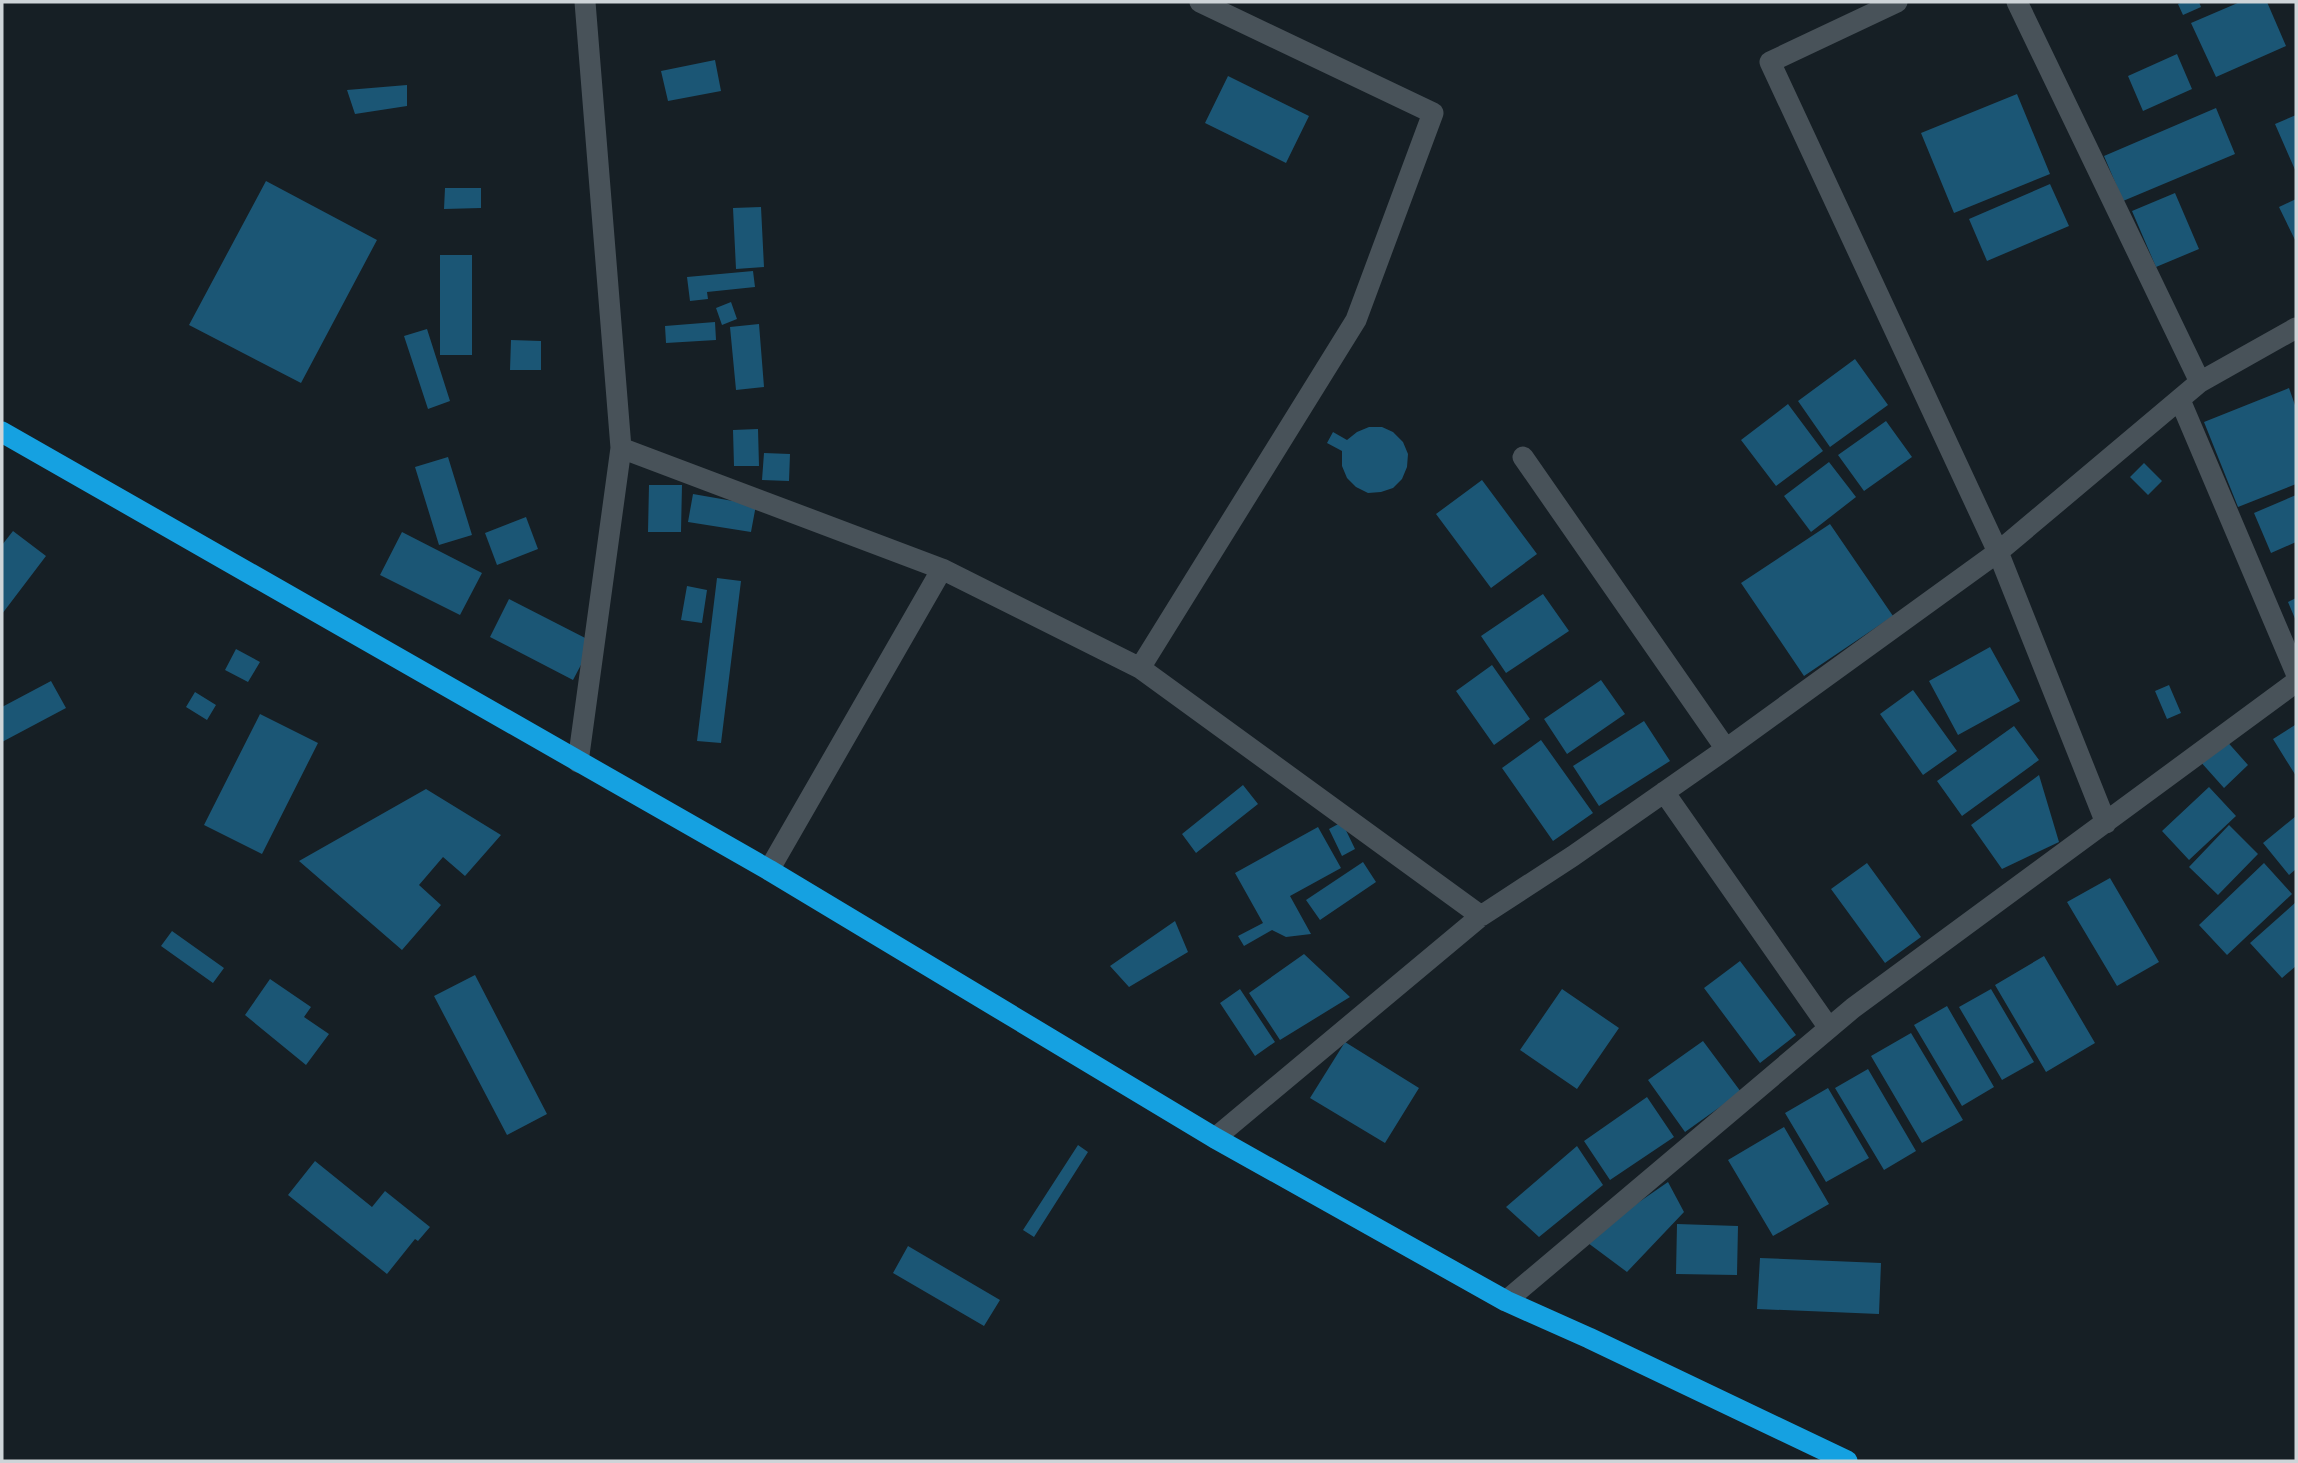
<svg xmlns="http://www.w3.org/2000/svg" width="2298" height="1463" font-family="'Archivo Narrow',sans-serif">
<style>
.building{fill:#1b5675}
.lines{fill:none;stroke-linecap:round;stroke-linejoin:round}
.minor{stroke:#485259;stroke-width:21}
.highway{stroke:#15a1e1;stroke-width:21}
</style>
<rect width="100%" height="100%" fill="#161f25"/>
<!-- building -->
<path class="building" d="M2182,2H2199L2201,7L2183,15L2178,4Z
M2240,2H2267L2286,46L2216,77L2191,23Z
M2177,54L2192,89L2143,111L2128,76Z
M715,60L721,91L668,101L661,71Z
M1228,76L1309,116L1286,163L1205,123Z
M407,85V106L355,114L347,90Z
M2017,94L2050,174L1954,213L1921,133Z
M2216,108L2235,154L2123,201L2104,156Z
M2296,115V172L2275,124Z
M266,181L377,240L301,383L189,325Z
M2050,184L2069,226L1987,261L1969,219Z
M445,188H481V208L444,209Z
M2175,193L2199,249L2156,267L2132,211Z
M2296,199V242L2279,207Z
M761,207L764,267L736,269L733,208Z
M440,255H472V355H440Z
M753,271L755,287L707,292L708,299L690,301L687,277Z
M731,302L737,319L722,325L716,308Z
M715,322L716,340L666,343L665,326Z
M759,324L764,387L736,390L730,327Z
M427,329L450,401L428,409L404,336Z
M511,340L541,341V370H510Z
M1855,359L1888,405L1830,447L1798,401Z
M2289,388L2296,408V484L2238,507L2204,422Z
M1788,404L1823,451L1776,486L1741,440Z
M1886,421L1912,457L1864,491L1838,455Z
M1369,427H1382L1393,432L1403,442L1408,454L1407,467L1402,479L1393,488L1381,492L1368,493L1356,487L1347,478L1342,466V451L1327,443L1333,432L1347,440L1357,432Z
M758,429L759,466H734L733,430Z
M764,453L790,454L789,481L762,480Z
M448,457L472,535L439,545L415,467Z
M1829,462L1856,497L1811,532L1784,496Z
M2144,463L2162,481L2148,495L2130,477Z
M1482,480L1537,554L1491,588L1436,514Z
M649,485H682L681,532H648Z
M693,494L756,505L751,532L688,522Z
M2296,495V542L2271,553L2254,513Z
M526,517L538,549L497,565L485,533Z
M1830,524L1893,616L1804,676L1741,583Z
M13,531L46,556L2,614V545Z
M402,532L482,573L460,615L380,575Z
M717,578L741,581L721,743L697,741Z
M687,586L707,590L702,623L681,620Z
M1543,594L1569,631L1506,673L1481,636Z
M2296,598V621L2288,602Z
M509,599L593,642L573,680L490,637Z
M1990,647L2020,701L1958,735L1929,681Z
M236,649L260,662L248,682L225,670Z
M1492,665L1530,719L1494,745L1456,691Z
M1601,680L1625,714L1567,754L1544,719Z
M51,681L66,708L2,742V707Z
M2169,685L2181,713L2167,719L2155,691Z
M1913,690L1957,751L1923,775L1880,714Z
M195,692L216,705L207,720L186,707Z
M260,714L318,743L262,854L204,825Z
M1644,721L1670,761L1599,806L1573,766Z
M2295,725L2296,727V776L2273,739Z
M2014,726L2039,760L1962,816L1937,781Z
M2224,738L2248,765L2224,788L2199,760Z
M1541,740L1593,813L1553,841L1502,768Z
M2039,775L2059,842L2002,869L1971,825Z
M1243,785L1258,804L1196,853L1182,834Z
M2209,787L2236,816L2189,860L2162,831Z
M426,789L501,835L465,876L443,857L419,885L441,905L402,950L299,861Z
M2296,816V869L2289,875L2263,843Z
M1342,822L1355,849L1342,856L1329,829Z
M2229,825L2258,854L2218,895L2189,867Z
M1318,827L1341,868L1290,896L1311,934L1286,937L1272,930L1244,946L1238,936L1263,923L1235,873Z
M1363,862L1376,882L1320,920L1306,900Z
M1867,863L1921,937L1885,963L1831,889Z
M2264,863L2292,894L2227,955L2199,925Z
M2110,878L2159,962L2117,986L2067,902Z
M2296,902V966L2282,978L2250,943Z
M1175,921L1188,952L1129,987L1110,966Z
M172,931L224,968L213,983L161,946Z
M1304,954L1350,997L1280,1040L1249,993Z
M2044,956L2095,1043L2046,1072L1995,985Z
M1740,961L1796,1035L1760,1063L1704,988Z
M475,975L547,1114L507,1135L434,996Z
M270,979L311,1007L304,1017L329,1034L306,1065L245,1015Z
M1240,989L1275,1042L1255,1056L1220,1003Z
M1562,989L1619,1028L1577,1089L1520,1050Z
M1991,989L2034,1062L2002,1080L1959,1007Z
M1947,1006L1994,1087L1962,1106L1914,1025Z
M1911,1033L1963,1120L1922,1143L1871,1056Z
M1703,1041L1741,1092L1685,1132L1648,1080Z
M1345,1042L1419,1088L1385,1143L1310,1098Z
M1868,1069L1916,1151L1884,1170L1835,1088Z
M1828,1088L1869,1158L1826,1182L1785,1113Z
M1647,1097L1674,1137L1610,1180L1584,1141Z
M1784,1127L1829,1204L1773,1236L1728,1160Z
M1078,1145L1088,1152L1034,1237L1023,1230Z
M1577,1146L1603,1185L1539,1237L1506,1207Z
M315,1161L372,1207L385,1191L430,1227L418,1241L415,1239L387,1274L288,1195Z
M1668,1182L1684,1212L1627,1272L1584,1240Z
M1677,1224L1738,1226L1737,1275L1676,1274Z
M908,1246L1000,1300L984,1326L893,1273Z
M1760,1258L1881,1263L1879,1314L1757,1309Z"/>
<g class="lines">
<!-- minor -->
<path class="minor" d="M585,2L621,448
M1897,2L1770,62L1998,552L2200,382L2017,2
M2200,382L2296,328
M2180,400L2296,673
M1523,457L1726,749
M1140,668L1356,320L1433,113L1200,2
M578,762L621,448L942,569
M1664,792L1829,1028
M769,870L942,569L1140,668L1481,916
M1215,1138L1481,916L1573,856L1726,749L1998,552L2106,823
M1506,1301L1853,1008L2296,682"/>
<!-- highway -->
<path class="highway" d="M2,432L769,870L1215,1138L1506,1301L1589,1338L1847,1461"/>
</g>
<!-- border -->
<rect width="2298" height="1463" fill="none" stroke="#ced4d8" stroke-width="7"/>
</svg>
